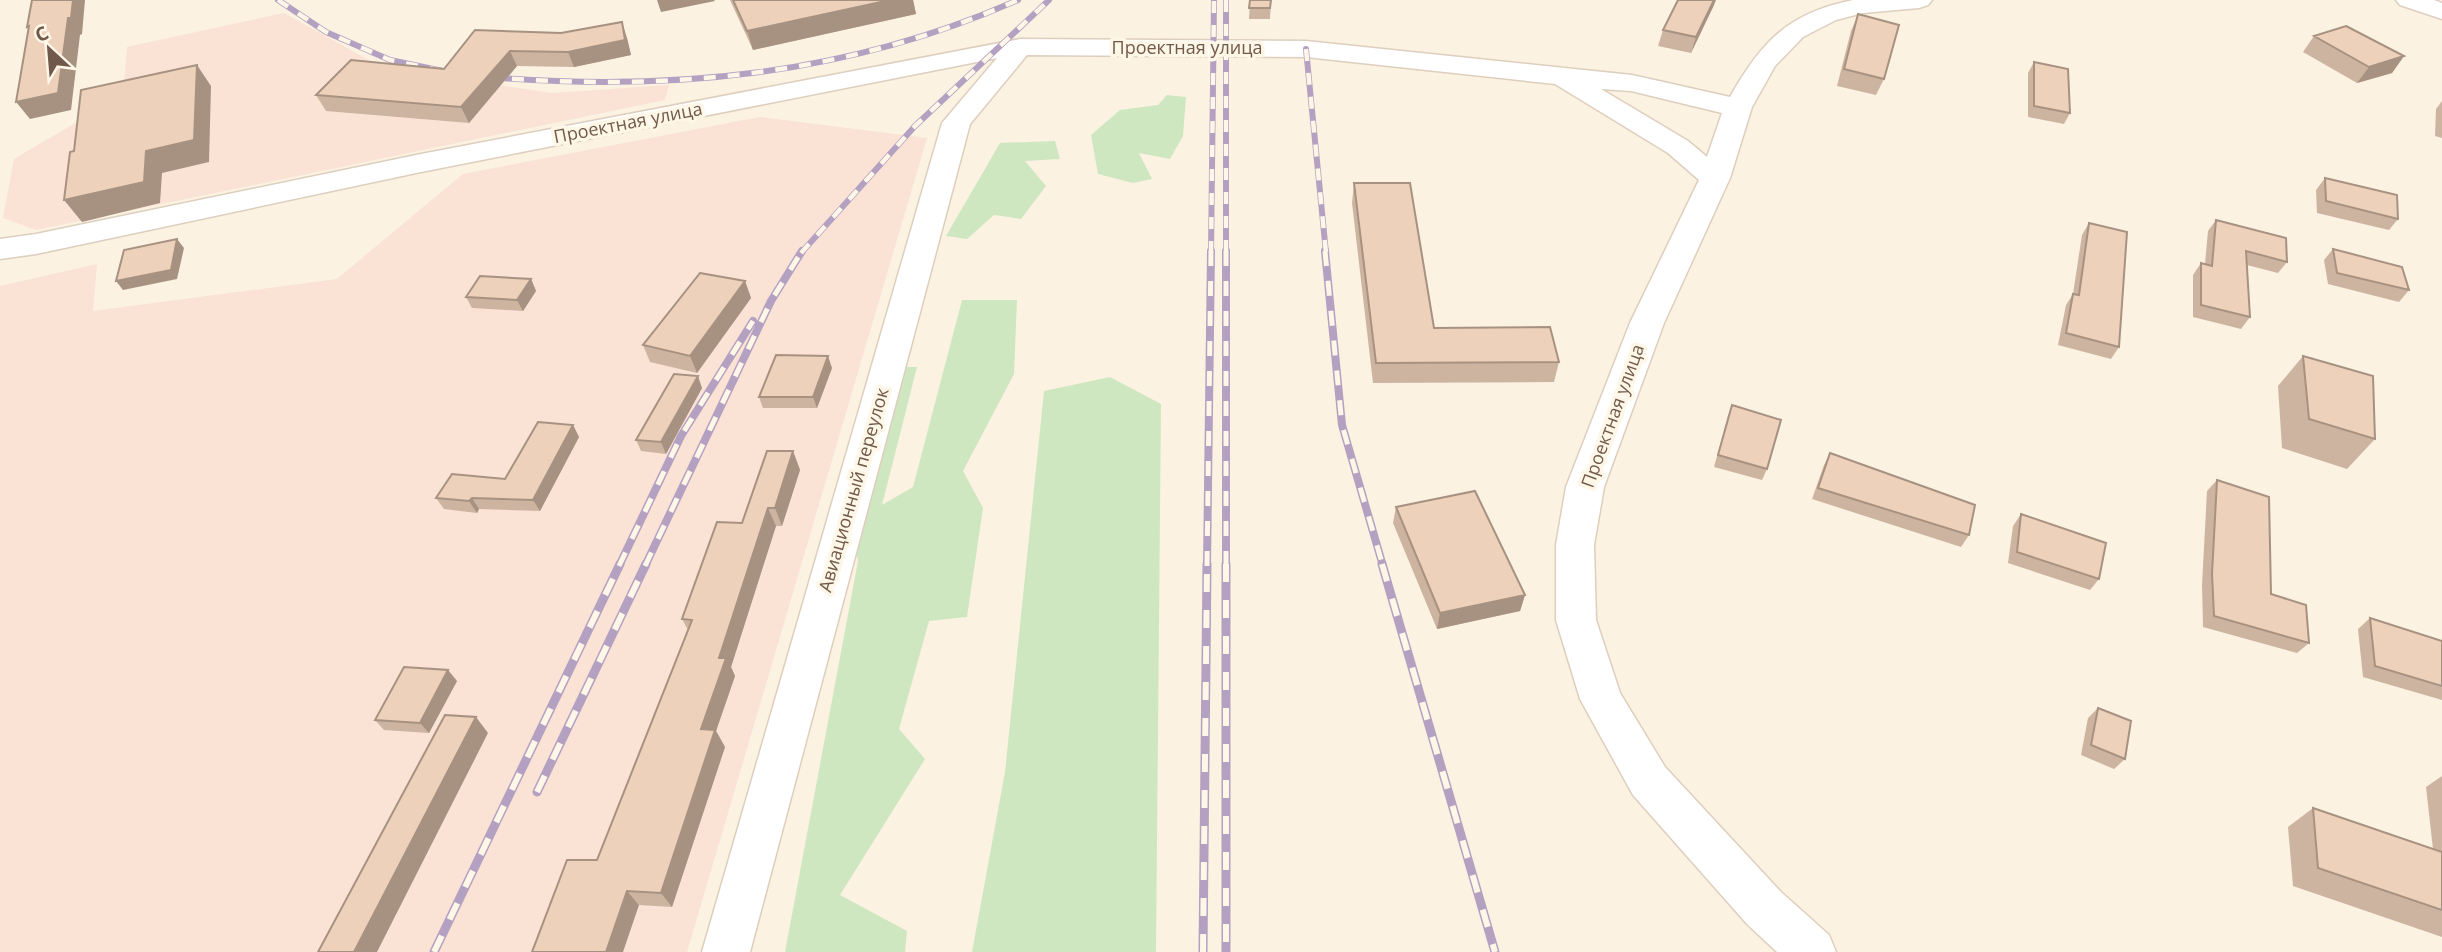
<svg xmlns="http://www.w3.org/2000/svg" width="2442" height="952" font-family="'Open Sans',sans-serif">
<style>
.commercial{fill:#fae2d5}
.green{fill:#cfe7c1}
.lines{fill:none;stroke-linecap:round;stroke-linejoin:round}
.minor-casing{stroke:#decebe;stroke-width:3}
.minor{fill:#fff;fill-rule:evenodd}
.rail-far2-casing{stroke:#b4a1c2;stroke-width:6}
.rail-far1-casing{stroke:#b4a1c2;stroke-width:8}
.rail-casing{stroke:#b4a1c2;stroke-width:9}
.rail-far2{stroke:#fef6e7;stroke-width:4.5;stroke-dasharray:12;stroke-linecap:butt}
.rail-far1{stroke:#fef6e7;stroke-width:5;stroke-dasharray:15;stroke-linecap:butt}
.rail{stroke:#fef6e7;stroke-width:6;stroke-dasharray:18;stroke-linecap:butt}
.wall{fill:#cdb4a0}
.shaded-wall{fill:#a79282}
.building{fill:#eed1ba;stroke:#a79282;stroke-width:2}
.labels{text-anchor:middle;stroke-width:7;stroke-linejoin:round;paint-order:stroke}
.street-label{font-size:18px;fill:#70594a;stroke:#fef6e7}
</style>
<rect width="100%" height="100%" fill="#fbf2e1"/>
<!-- commercial -->
<path class="commercial" d="M284,13L383,68L552,93L669,85L665,100L36,230L3,218L14,159L123,95L127,47Z
M760,117L927,138L687,952H0V286L97,264L93,311L337,279L463,174Z"/>
<!-- green -->
<path class="green" d="M1167,95L1186,97L1183,136L1170,159L1139,153L1152,179L1133,183L1098,174L1091,135L1120,110L1158,105Z
M1055,141L1060,159L1025,161L1046,186L1021,219L994,215L967,239L946,236L1000,143Z
M962,300H1017L1014,374L963,471L983,508L967,617L929,621L899,729L925,759L840,895L907,931L905,952H785L858,561L854,540L905,367H917L882,505L913,487Z
M1110,377L1161,404L1156,952H972L1005,772L1044,391Z"/>
<g class="lines">
<!-- minor casing -->
<g class="minor-casing">
<path id="minor" d="M1853,0H1932L1928,5L1919,8L1863,13L1836,20L1803,37L1775,66L1752,107L1730,178L1664,323L1604,487L1594,545L1596,620L1620,693L1665,767L1781,892L1829,935L1836,952H1777L1747,924L1633,795L1580,699L1556,620V545L1566,487L1630,323L1699,180L1668,153L1555,84L1306,57L1027,55L970,124L750,952H702L942,123L997,58L421,172L36,254L0,259V239L36,234L421,154L1020,39L1306,41L1632,75L1730,97C1761,42 1788,13 1853,0ZM1601,89L1631,91L1722,113L1707,157L1688,141Z
M2396,0H2434L2442,3V19L2400,5Z"/>
</g>
<!-- minor -->
<use href="#minor" class="minor"/>
<!-- rail-far2 casing -->
<g class="rail-far2-casing">
<path id="rail-far2" d="M278,0L326,32L390,60L443,71
M1226,0V253
M1306,49L1326,253
M488,77C672,92 848,75 1018,0
M801,253L915,126L1049,0
M1211,253L1214,0"/>
</g>
<!-- rail-far1 casing -->
<g class="rail-far1-casing">
<path id="rail-far1" d="M1226,251V566
M1325,251L1342,425L1383,566
M619,566L681,436L753,321
M645,566L771,301L802,251
M1207,566L1211,251"/>
</g>
<!-- rail casing -->
<g class="rail-casing">
<path id="rail" d="M1226,564V952
M1382,564L1495,952
M537,792L646,564
M434,952L620,564
M1203,952L1207,564"/>
</g>
<!-- rail-far2 -->
<use href="#rail-far2" class="rail-far2"/>
<!-- rail-far1 -->
<use href="#rail-far1" class="rail-far1"/>
<!-- rail -->
<use href="#rail" class="rail"/>
</g>
<!-- wall -->
<path class="wall" d="M730,0H913L916,14L753,50Z
M1250,0H1271L1270,19H1249Z
M1714,5L1691,53L1658,46L1663,30Z
M1858,15L1884,79L1876,95L1837,86L1851,31Z
M475,30L627,38L631,55L574,67L517,66L469,123L326,111L316,95L444,69Z
M2314,36L2404,56L2392,73L2357,83L2303,52Z
M2034,62L2070,113L2064,124L2028,117V73Z
M2442,101V138L2435,136L2436,109Z
M2325,178L2398,219L2389,230L2317,213L2316,190Z
M1354,183L1434,328L1559,362L1554,382L1373,383L1352,203Z
M2216,220L2287,262L2278,273L2247,265L2250,317L2241,329L2193,317V275L2201,263L2205,264L2208,231Z
M2089,223L2119,347L2111,359L2058,345L2066,305L2073,294L2082,235Z
M2333,249L2409,290L2399,302L2328,284L2324,260Z
M531,279L536,291L523,311L472,308L466,297Z
M745,281L751,298L697,373L650,362L643,345Z
M2303,356L2375,439L2347,469L2282,448L2278,386Z
M832,368L817,408H763L759,397Z
M702,388L666,454L641,451L636,440Z
M1732,405L1767,469L1762,480L1714,467L1728,416Z
M573,425L579,437L540,511L479,509L477,513L444,509L436,498L505,479Z
M793,451L800,470L782,526H776L731,667L735,676L716,731L725,747L672,907L639,905L597,860L688,630L682,619L742,523Z
M1830,453L1969,535L1961,547L1812,499L1824,465Z
M2217,480L2271,594L2309,643L2297,653L2203,627L2202,585L2207,491Z
M1396,507L1525,595L1520,611L1437,629L1393,523Z
M2021,514L2099,579L2090,590L2008,563L2013,526Z
M2370,618L2442,641V700L2363,677L2358,629Z
M457,681L429,733L384,730L375,720Z
M2098,708L2125,759L2114,769L2081,755L2088,718Z
M2442,776V937L2293,886L2288,827L2313,808L2433,849L2426,787Z"/>
<!-- shaded-wall -->
<path class="shaded-wall" d="M73,0H85L82,34L80,35L71,110L30,119L16,102Z
M657,0H714L715,1L661,12Z
M890,0H913L916,14L753,50L747,31Z
M1714,0H1716L1714,5L1691,53L1696,37Z
M622,22L627,38L631,55L574,67L568,52Z
M510,51L517,66L469,123L461,107Z
M2404,56L2392,73L2357,83L2369,67Z
M197,65L211,86L209,162L162,173L160,203L82,222L64,200Z
M177,239L184,248L177,279L123,290L116,281Z
M531,279L536,291L523,311L517,300Z
M745,281L751,298L697,373L690,356Z
M828,356L832,368L817,408L813,397Z
M698,376L702,388L666,454L661,442Z
M573,425L579,437L540,511L533,500Z
M793,451L800,470L782,526L775,508Z
M472,498L479,509L477,513L469,501Z
M768,508L776,526L731,667L735,676L716,731L725,747L672,907L661,893L719,658Z
M1525,595L1520,611L1437,629L1440,613Z
M448,670L457,681L429,733L420,723Z
M476,717L488,733L377,952H354Z
M627,891L639,905L623,952H606Z"/>
<!-- building -->
<path class="building" d="M32,0H73L71,18H68L58,93L16,102L29,26L27,27Z
M733,0H890L747,31Z
M1250,0H1271L1270,8H1249Z
M1678,0H1714L1696,37L1663,30Z
M1858,14L1899,25L1884,79L1844,69Z
M622,22L625,40L568,52L510,51L461,107L316,95L351,60L444,69L475,30L561,33Z
M2346,26L2404,56L2369,67L2314,36Z
M2034,62L2068,69L2070,113L2034,106Z
M197,65L194,140L146,151L144,182L64,200L70,152L74,151L81,90Z
M2325,178L2397,195L2398,219L2326,201Z
M1354,183H1410L1434,328L1550,327L1559,362L1376,363Z
M2216,220L2286,238L2287,262L2246,251L2250,317L2201,305V263L2212,266Z
M2089,223L2127,232L2119,347L2066,333L2073,294L2079,295Z
M177,239L171,270L116,281L124,250Z
M2333,249L2402,267L2409,290L2337,273Z
M700,273L745,281L690,356L643,345Z
M480,276L531,279L517,300L466,297Z
M776,355L828,356L813,397H759Z
M2303,356L2373,376L2375,439L2309,419Z
M674,374L698,376L661,442L636,440Z
M1732,405L1781,420L1767,469L1718,455Z
M538,422L573,425L533,500L472,498L469,501L436,498L452,474L505,479Z
M767,451H793L775,508H768L719,658H726L701,729L715,730L661,893L627,891L606,952H532L567,860H597L692,620L682,619L717,522L742,523Z
M1830,453L1975,505L1969,535L1818,488Z
M2217,480L2269,497L2271,594L2306,605L2309,643L2214,616L2212,574Z
M1475,491L1525,595L1440,613L1396,507Z
M2021,514L2106,543L2099,579L2017,552Z
M2370,618L2442,641V686L2375,666Z
M404,667L448,670L420,723L375,720Z
M2098,708L2131,721L2125,759L2091,745Z
M445,715L476,717L354,952H318Z
M2313,808L2442,852V910L2318,868Z"/>
<g class="labels">
<!-- street labels -->
<g class="street-label">
<text x="1187" y="54">Проектная улица</text>
<text transform="translate(628 123) rotate(-11)" y="6">Проектная улица</text>
<text transform="translate(1613 416) rotate(-70)" y="6">Проектная улица</text>
<text transform="translate(854 490) rotate(-74)" y="6">Авиационный переулок</text>
</g>
</g>
<!-- north arrow -->
<g transform="translate(49 49) rotate(334)" stroke="#fef6e7" stroke-width="5" paint-order="stroke">
<path d="M0-5L12 26L0 18L-12 26Z" fill="#70594a"/>
<text y="-10" font-size="19" font-weight="bold" text-anchor="middle" fill="#70594a">С</text>
</g>
</svg>
